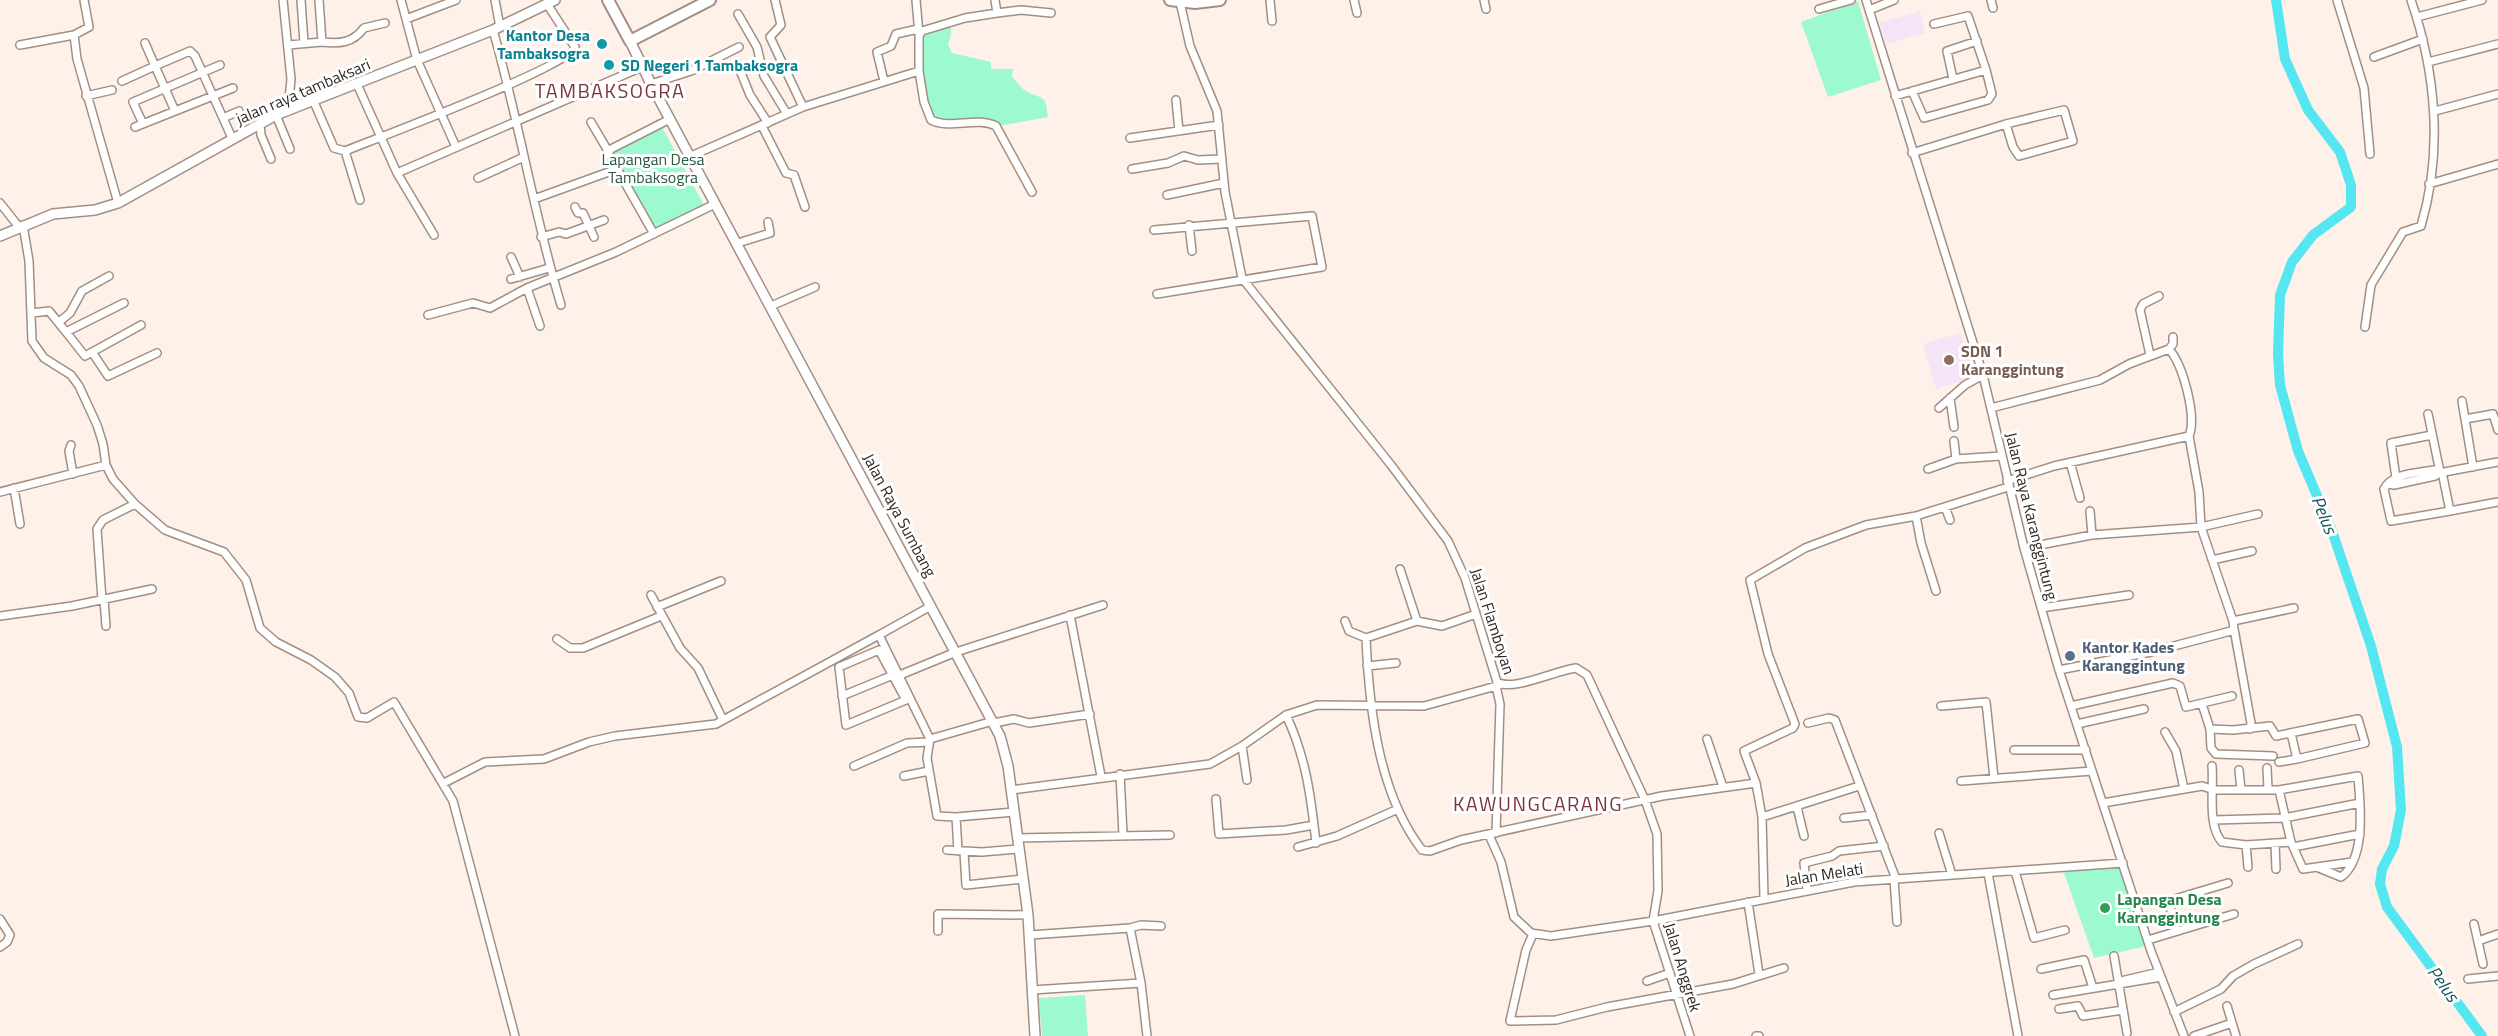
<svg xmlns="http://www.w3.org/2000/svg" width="2498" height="1036" font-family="'Titillium Web',sans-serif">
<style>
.education{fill:#f4e4f6}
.green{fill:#9df9cf}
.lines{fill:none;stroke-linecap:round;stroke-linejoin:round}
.river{stroke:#54e7f1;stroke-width:10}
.street-casing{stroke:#a38f82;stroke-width:10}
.secondary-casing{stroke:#a38f82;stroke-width:12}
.primary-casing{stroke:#a38f82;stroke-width:14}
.street{stroke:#fff;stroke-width:7}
.secondary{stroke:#fff;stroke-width:9}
.primary{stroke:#fff;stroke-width:10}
.culture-dot{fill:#0f9aa8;stroke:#fff;stroke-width:2}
.education-dot{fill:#8d6e63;stroke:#fff;stroke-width:2}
.service-dot{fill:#5c6f8a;stroke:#fff;stroke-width:2}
.leisure-dot{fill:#2e9e5b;stroke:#fff;stroke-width:2}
.labels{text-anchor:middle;stroke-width:6;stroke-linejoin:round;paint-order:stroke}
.culture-label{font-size:16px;font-weight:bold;fill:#0d838f;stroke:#fff;text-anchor:end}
.street-label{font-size:16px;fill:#2f2722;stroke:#fff}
.park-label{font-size:16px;fill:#2b5a46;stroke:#fff}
.education-label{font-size:16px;font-weight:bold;fill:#785e54;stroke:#fff;text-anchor:start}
.service-label{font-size:16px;font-weight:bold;fill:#4e5e75;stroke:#fff;text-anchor:start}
.leisure-label{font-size:16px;font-weight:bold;fill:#27864d;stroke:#fff;text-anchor:start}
.water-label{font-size:18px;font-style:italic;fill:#165459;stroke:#fff}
.quarter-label{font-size:20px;letter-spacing:1.5px;fill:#7b343e;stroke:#fff}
</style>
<rect width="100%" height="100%" fill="#fef1e9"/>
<!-- education -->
<path class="education" d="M1920,11L1925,33L1887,44L1879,23Z
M1960,333L1976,377L1936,389L1923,344Z"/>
<!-- green -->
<path class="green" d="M1858,1L1881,80L1828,97L1801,22Z
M951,24V35L948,44L952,53L991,62V69H1013L1012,77C1016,81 1021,88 1026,91C1044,101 1045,92 1048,117L999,126L987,119L937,121L928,114L921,71L924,33Z
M661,125L705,207L658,229L654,227L612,153L613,149Z
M2120,868L2147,946L2094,958L2063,870Z
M1085,995L1088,1036H1042L1039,998Z"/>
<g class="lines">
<!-- river -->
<path class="river" d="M2276,0L2285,59L2308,110L2340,152L2351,185V207L2313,235L2292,262L2280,295L2278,354L2280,385L2298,451L2332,531L2371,646L2397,747L2401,810L2394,846L2382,869L2380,884L2387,907L2482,1036"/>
<!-- street casing -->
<g class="street-casing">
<path id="street" d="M84,0L89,27L74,35L77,59L118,203
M283,0L291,79L288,110
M301,0L304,43
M401,0L417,60L456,147
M495,0L500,27
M775,0L781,25L770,37L803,107
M916,0L919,34
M1270,0L1272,21
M1354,0L1357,13
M1484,0L1486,9
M1866,0L1983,375L2024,548L2059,670L2151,951L2184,1036
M1991,0L1993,8
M2337,0L2364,88L2370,154
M1180,2L1190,46L1217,111L1225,192L1242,278L1391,465L1448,541L1465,578L1497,682C1512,692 1557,670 1576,668L1587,675L1645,800L1657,834L1658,891L1653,921L1690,1036
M1819,9L1851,0
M1869,10L1894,0
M997,13L1021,10L1051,13
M738,14L757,47L764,76L787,114
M2417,17L2482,0
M406,19L456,0
M493,30C519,121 534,215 561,305
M322,42C340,44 353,43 364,28L385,23
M20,45L74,35
M288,45L322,42L319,0
M2374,57L2423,39
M2428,62L2498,44
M737,63L750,95L768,123
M919,71L924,102L931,120C951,130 976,116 996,126L1032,192
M1953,79L1947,51L1977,41
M122,81L155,66L145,43
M884,81L877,52L891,46L896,34L918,29
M357,84L397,173L434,235
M651,84L691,71L739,47
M1912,91L1924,118L1988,100L1992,94L1986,70
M86,96L112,90
M1895,96L1986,70L1968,16L1934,24
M1176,100L1179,131
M314,102L334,148L345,151L360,200
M175,111L155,66L190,51L195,56L232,138
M2435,111L2498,94
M276,115L290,149
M223,118L239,111
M591,122L608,151
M143,124L133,102L220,65
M260,124L261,135L271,159
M762,126L786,173L794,175L805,207
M135,127L233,88
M1130,138L1219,125
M345,151C375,139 570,66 575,47L547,4
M1912,153L2006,124L2013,147L2019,156L2073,141L2064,110L2006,124
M691,156L803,107L919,71V36L922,31L965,18L997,13L995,0
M1132,169L1168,163L1184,156L1198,160L1222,159
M397,173L642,67
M478,178L524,157
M2429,184L2498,164
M1167,195L1224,183
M534,199L617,169
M0,203L19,227
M575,207L578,213H583L594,237
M23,225L29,261L32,341L44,358L71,375L79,386L97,425L103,444L106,465L113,479L135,504L165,530L224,552L246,580L260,628L276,642L311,660L335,677L349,693L358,717L367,718L394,702L453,801L515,1036
M1189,225L1192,251
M1154,230L1312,216L1322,267L1157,294
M654,234L608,153L611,149L670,119
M541,237L559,232L566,234L604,220
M738,243L770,233L768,222
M511,257L520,277
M511,279L549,268
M527,288L540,326
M771,306L815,287
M32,313L49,311L66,332L124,303
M428,315L473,303L490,308L527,288L616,252L715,204
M59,322L70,313L82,291L109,276
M2365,327L2371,285L2403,232L2421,226C2443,152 2436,72 2411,0
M66,332L85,356L141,325
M2169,349C2183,365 2197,416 2189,436
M92,352L108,376L157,353
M2150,355L2140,310L2143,304L2159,296
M1950,398L1954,427
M2462,401L2465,419
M1939,408L1965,385L1983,375
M1991,408L2100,380L2129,364L2169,349L2173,344V337
M2428,414L2440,472
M1954,441L1956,459
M71,445L69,451L73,474
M2070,462L2080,498
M2473,467L2465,419L2493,414L2498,430
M1928,469L1956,459L2001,456
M2439,473L2434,470C2418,473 2392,473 2384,489L2391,521L2450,511L2442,472
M2396,478L2391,443L2432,435
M2007,481L2054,466L2189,436L2199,492L2201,527L2258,514
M2388,484L2394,485L2435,476L2439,473L2498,462
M14,488L20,524
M0,492L106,465
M1945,507L1950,520
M2090,511L2092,535
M2450,511L2498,502
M1916,516L1921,543L1936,591
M2024,548L2092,535L2201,527L2233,621L2234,629L2231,631L2151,652L2059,670
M2212,560L2252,551
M1400,569L1417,621
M651,595L680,648L698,668L723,720
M102,600L97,529L103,520L135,504
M104,600L106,626
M657,607L721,581
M2041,608L2129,595
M1476,614L1442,626L1417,621L1366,638C1369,707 1378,793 1422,850L1430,851L1461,840L1662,796L1756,783
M1070,615L1101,776
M0,616L72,606L152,589
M1345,621L1349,631L1366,638
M2233,621L2294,608
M2234,629L2251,723L2250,729
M557,639L570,648H583L661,616
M879,650L906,700L846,725L839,667Z
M1367,666L1396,663
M900,675L956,652L1103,605
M1496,686L1500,704L1496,833
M842,696L893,675
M2202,704L2210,729L2233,730L2270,726L2276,736L2358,719L2365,743L2297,759L2291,733
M1941,706L1986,702L1994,778
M2071,706L2173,683L2180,686L2186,707L2232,696
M1286,715C1306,757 1311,797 1316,843
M993,721L930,739L927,758L937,816L956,817L1014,812
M994,723L1014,719L1029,723L1090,714
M1808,723L1829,718L1835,720L1896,879
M2077,724L2144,709
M2210,729L2211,748L2216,754L2273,756
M2165,732L2176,751L2184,789
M930,739L879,635L931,606
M1707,739L1723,787
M1242,746L1247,780
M2014,750H2086
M2279,762L2297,759
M854,766L907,743L929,742
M2212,766C2214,788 2207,826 2222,842L2246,845L2291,842
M2267,768L2268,789
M2239,770L2241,790
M1120,774L1123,835
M904,776L929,771
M1961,781L2092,771
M444,783L485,762L544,759L589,742L615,736L716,724L879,635
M1011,790L1210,764L1242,746L1286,715L1317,705L1424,706L1500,685
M2279,790L2291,842L2303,869L2352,862
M1216,799L1219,834L1286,830L1314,825
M2103,803L2202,786L2214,790H2279L2358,776C2360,803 2367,858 2341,877L2319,868
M1797,807L1804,836
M956,817L958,851
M1762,817L1859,786
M1844,818L1872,815
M2214,820L2284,818L2360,803
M1939,833L1952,875
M1489,835L1501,862L1514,917L1531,933L1551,936L1653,921L1854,882L2123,863
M1017,838L1170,835
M2275,843L2276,869
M2246,845L2248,867
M1298,847L1337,836L1398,809
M2293,847L2360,834
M947,850L982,852L1019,849
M964,852L966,885L1023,879
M2015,871L2034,938L2065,930
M1988,873L2018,1036
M1894,879L1897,922
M1807,890L1804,863L1832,856L1839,851L1884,846
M1764,898L1762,817L1756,783L1744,751L1793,728L1795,724L1768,654L1750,580L1805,548L1866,525L1916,516L2008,487
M1748,902L1759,974
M0,919L10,935L7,942L0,947
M2474,924L2483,964
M1130,928L1141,983L1147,1036
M938,931V914L1028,915
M2177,931L2168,901L2228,883
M1533,934L1526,950L1510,1021L1556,1020L1607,1007L1733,984L1784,968
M1030,935L1130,928L1141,925L1161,926
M2148,940L2234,914
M2478,941L2498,934
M2114,956L2127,1033
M2041,969L2084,960L2093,988
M2468,979L2498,976
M1647,981L1670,973
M2121,981L2159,972
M1032,990L1141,983
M2053,995L2161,977
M2227,1006L2236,1036
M2059,1009L2078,1006L2083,1016L2123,1010
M2174,1012L2221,989L2233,976L2254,964L2298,944
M1756,1036H1759
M2194,1036L2232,1023"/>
</g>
<!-- secondary casing -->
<g class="secondary-casing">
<path id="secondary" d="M630,41L651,84L1000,736L1008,766L1028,915L1035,1036
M0,236L53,214L95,210L118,203L276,115L493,30L555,0"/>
</g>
<!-- primary casing -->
<g class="primary-casing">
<path id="primary" d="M608,0L630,41L710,0
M1170,0L1195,3L1220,0"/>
</g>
<!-- street -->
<use href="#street" class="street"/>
<!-- secondary -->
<use href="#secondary" class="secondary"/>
<!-- primary -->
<use href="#primary" class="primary"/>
</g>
<!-- markers -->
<g class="culture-dot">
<circle cx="602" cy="44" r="6"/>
<circle cx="609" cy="65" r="6"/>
</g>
<circle class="education-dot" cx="1949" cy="360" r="6"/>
<circle class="service-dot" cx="2070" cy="656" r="6"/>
<circle class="leisure-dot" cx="2105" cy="908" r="6"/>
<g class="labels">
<!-- culture labels -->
<g class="culture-label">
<text x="590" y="41">Kantor Desa<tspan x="590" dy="18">Tambaksogra</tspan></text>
<text x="621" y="71" text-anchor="start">SD Negeri 1 Tambaksogra</text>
</g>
<!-- street labels -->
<g class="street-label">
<text transform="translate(303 91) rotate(-23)" y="6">jalan raya tambaksari</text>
<text transform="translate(900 515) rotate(62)" y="6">Jalan Raya Sumbang</text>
<text transform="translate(2032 516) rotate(76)" y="6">Jalan Raya Karanggintung</text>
<text transform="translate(1493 621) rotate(72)" y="6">Jalan Flamboyan</text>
<text transform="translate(1824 874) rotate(-9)" y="6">Jalan Melati</text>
<text transform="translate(1683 967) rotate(73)" y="6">Jalan Anggrek</text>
</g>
<!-- park labels -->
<g class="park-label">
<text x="653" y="165">Lapangan Desa<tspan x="653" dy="18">Tambaksogra</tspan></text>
</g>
<!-- education labels -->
<g class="education-label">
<text x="1961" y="357">SDN 1<tspan x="1961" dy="18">Karanggintung</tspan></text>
</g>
<!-- service labels -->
<g class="service-label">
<text x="2082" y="653">Kantor Kades<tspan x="2082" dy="18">Karanggintung</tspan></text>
</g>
<!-- leisure labels -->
<g class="leisure-label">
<text x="2117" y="905">Lapangan Desa<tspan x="2117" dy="18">Karanggintung</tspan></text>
</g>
<!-- water labels -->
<g class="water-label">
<text transform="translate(2324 515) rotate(68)" y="6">Pelus</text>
<text transform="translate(2443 984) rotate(54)" y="6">Pelus</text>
</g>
<!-- quarter labels -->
<g class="quarter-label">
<text x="610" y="98">TAMBAKSOGRA</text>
<text x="1538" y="811">KAWUNGCARANG</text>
</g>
</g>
</svg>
